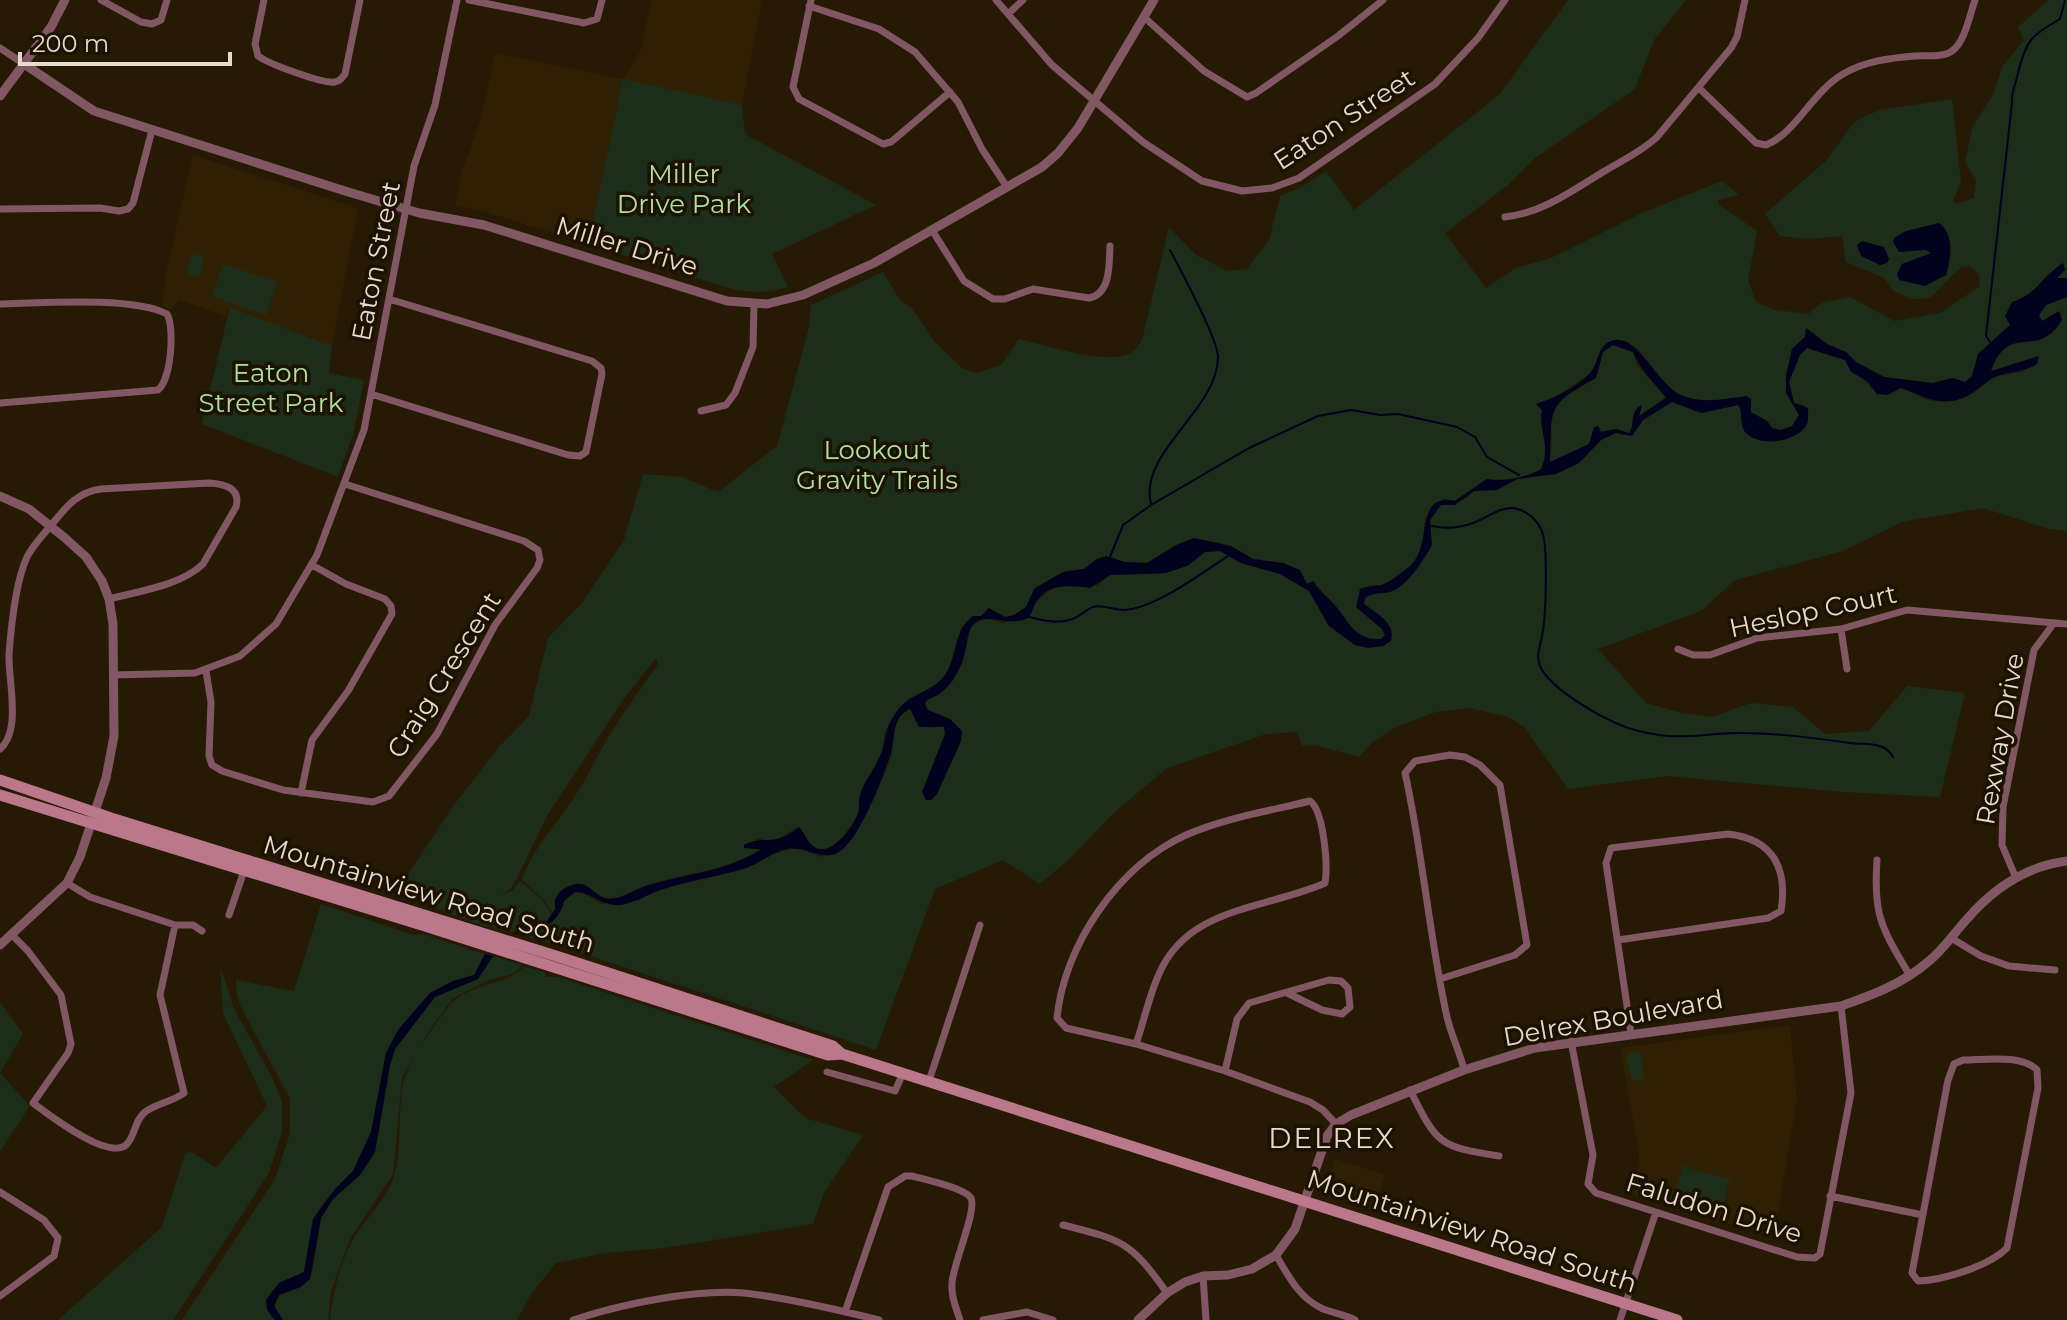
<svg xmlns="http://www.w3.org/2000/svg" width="2067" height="1320" font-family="Montserrat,sans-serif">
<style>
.built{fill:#302003}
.green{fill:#1c2e19}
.water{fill:#00021e;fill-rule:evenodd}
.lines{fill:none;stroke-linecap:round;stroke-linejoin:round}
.stream{stroke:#00021e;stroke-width:2}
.minor{stroke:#815763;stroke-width:7}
.tertiary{stroke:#815763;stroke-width:9}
.secondary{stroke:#bb788b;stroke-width:11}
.labels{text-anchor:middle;stroke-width:7;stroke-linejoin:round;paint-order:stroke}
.street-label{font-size:26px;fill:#e5dccf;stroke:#1d1100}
.park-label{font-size:26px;fill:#ade0a3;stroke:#1d1100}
.neighbourhood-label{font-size:28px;letter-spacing:2px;fill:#e5dccf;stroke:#1d1100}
</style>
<rect width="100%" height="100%" fill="#261a05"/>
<!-- built -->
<path class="built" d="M651,0H762L742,105L623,80L588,244L482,211L455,205L461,174L481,119L495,53L623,79L641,50Z
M193,155L358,208L332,346L230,307L226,316L179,300L170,310L162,305L166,273Z
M1790,1025L1797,1099L1774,1238L1630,1193L1639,1163V1152L1620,1048Z
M1335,1159L1385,1175L1375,1206L1325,1190Z"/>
<!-- green -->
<path class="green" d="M1568,0H1686L1654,40L1635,89L1535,158L1508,185L1445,233L1486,288L1516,268L1551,258L1640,214L1722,181L1739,195L1719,200L1718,204L1757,231L1748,280L1756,302L1775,310L1808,314L1822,303L1850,297L1894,321L1940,313L1980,286L1979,275L1970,266L1961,267L1930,298L1911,299L1894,291L1883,277L1846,262L1842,236L1807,239L1780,236L1765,214L1827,160L1851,126L1858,120L1879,110L1952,99L1961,181L1953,201L1956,204L1974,198L1976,180L1965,162L1972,128L1994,93L2002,67L2024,40L2018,27L2049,0H2067V278L2058,280L2049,272L2029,297L2010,325L1978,354L1972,376L1965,382L1952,378L1933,383L1884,377L1856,362L1846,352L1827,344L1807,328L1805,337L1792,349L1786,376V393L1799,415L1792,426L1781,430L1772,428L1767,421L1751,412V399C1726,395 1703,407 1677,393C1659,383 1641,343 1624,341C1619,340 1610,343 1605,344L1591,373L1554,398L1537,405L1542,410C1538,433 1552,445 1541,469C1525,479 1502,480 1485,480L1454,501L1443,498L1425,518L1423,547L1412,565L1383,585H1369L1356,607L1382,629L1385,635L1381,639L1369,640L1354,632L1314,581L1307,584L1283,563L1253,559L1233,547L1218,542L1145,563L1124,562L1108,556L1097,559L1084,569L1065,571L1036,587L1026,607L1015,615L1005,617L989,608L981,616H973L961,628L949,668L943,678L931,690L909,698L885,731L882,751L860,795L858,814L846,833L835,844L825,849H818L806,841L798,827L772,842L758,838L744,848L761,850C726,871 685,873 647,885C635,889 624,898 611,898C600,898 592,891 584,884L554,899L556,909L553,913L543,899L522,880C533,847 557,825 575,796C588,777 597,756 609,736C624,712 642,687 658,664L656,658L625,697L548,814L517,878L511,888L501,895L512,891L520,881L542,900L552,915C527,949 469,920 438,909L435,904L395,894L454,805L498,748L529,716L548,638L582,603L624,540L643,474L682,477L718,492L777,446L809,327L811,305L883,272L900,300L912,308L934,341L962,368L976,373L1001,365L1019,339C1045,345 1105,365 1128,354C1135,351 1138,346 1142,340L1169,227L1196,255L1227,271L1247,269L1269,240L1280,196L1301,187L1326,171L1354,210L1500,94Z
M623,79L742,105L745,134L876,205L772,254L788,287C768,293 748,293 728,288L588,244Z
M192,254L204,257L199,277L187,273Z
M223,264L278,282L266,315L212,296Z
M2067,297V531L2049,529L1983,508L1902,522L1843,551L1735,580L1701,611L1598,649L1646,703L1682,713L1712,717L1751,703L1793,707L1825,734L1869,731L1907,686L1965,693L1940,797L1844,792L1668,776L1568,789L1524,727L1509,717L1469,708L1436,712L1396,727L1373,742L1359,757L1315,745L1302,746L1297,732L1266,734L1167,768L1115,812L1069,859L1040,884L1003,860L935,889L876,1050L578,952L567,946L563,948L522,935L544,928L564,901L575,892H581L602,904L639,900L656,891L746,868L770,855L790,849H803L820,857C827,854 837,852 844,848C855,841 889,768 892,753C895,736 892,717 910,709L928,728L944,726L945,734L922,792L931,800L937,794L961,741L928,710L925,704L927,700L962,664L971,626L986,618L1003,623L1031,615L1036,602L1050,590L1059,586H1097L1110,575L1159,574L1187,566L1205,552L1220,551L1241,563L1280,574L1309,591L1329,626L1355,645L1383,646L1392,630L1387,622L1364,604L1365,597C1377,590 1393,591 1405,581C1424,566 1434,543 1430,520L1441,505L1467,498L1474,491L1497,490L1517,479L1556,474L1579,463L1601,440L1616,433L1624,435L1637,429L1643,420L1672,402L1698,413L1738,405L1742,410V426L1789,438L1805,405L1794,403L1789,382L1800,355L1806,348L1845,360C1852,373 1864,377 1872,389L1887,395L1901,388L1928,400L1942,402L1976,391L1984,382L1998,376L2027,371L2002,368L1991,371C2001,343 2010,343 2039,341L2062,315L2059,312L2042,321L2039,315L2046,305Z
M230,307L332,346L329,373L364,380L354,431L338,477L202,424Z
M1613,345L1633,352L1638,367L1666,397L1639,417L1641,406H1639C1630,416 1635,426 1629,433L1616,429L1601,432L1598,426L1594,427L1589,444L1550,463L1552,435L1550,424L1555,406L1561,399L1596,378L1603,352Z
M321,904L414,935L419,933L485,954L474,975L453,981L430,993L398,1030L386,1053L371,1132L353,1171L324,1202L313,1219L304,1272L279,1283L269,1295L270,1316L275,1320H182L275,1179L290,1133V1099L241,1007L237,995L236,980L294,991Z
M493,956L522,965L513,974L489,980L453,998L429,1031L402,1078L393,1174L350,1239L331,1291L328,1320H283L276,1311V1299L283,1292L293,1290L312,1273L321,1218L333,1199L360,1175L375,1152L390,1065L395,1049L435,997L478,978Z
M220,965L234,1009L272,1077L282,1102V1132L269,1173L173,1320H58L162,1227L185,1154L190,1151L216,1168L267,1106L223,1013Z
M524,966L544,972L546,977H558L813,1060L774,1087L805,1118L863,1135L824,1193L813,1224L665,1248L605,1253L556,1263L531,1294L517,1320H330C333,1293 340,1262 354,1238C366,1218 388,1198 394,1176C402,1148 398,1118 402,1090C407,1060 432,1029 450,1005C470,981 508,987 524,966Z
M0,1002L23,1034L0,1073Z
M1636,1052L1640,1054L1644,1077L1643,1081L1632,1080L1626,1057L1628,1053Z
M0,1073L30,1106L0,1151Z
M1683,1166L1730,1180L1722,1205L1675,1191Z"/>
<!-- water -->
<path class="water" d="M1939,223C1955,234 1951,259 1946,275L1925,286L1899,280L1897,274L1902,264L1931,253L1926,250L1899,252L1893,242L1894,238L1906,231Z
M1862,241L1884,247L1889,259L1887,263L1880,265L1861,256L1857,245Z
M2063,263L2065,270L2057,278H2067V297L2046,305L2039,315L2042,321L2059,311L2062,320C2038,361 2009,320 1991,371L2039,356L2037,364C2024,373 2009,371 1995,377C1986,381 1982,387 1974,392C1945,411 1928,397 1901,388L1887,395L1877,394L1867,381L1851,372L1845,360L1807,348L1800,355L1789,382L1794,403L1808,408C1808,414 1809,421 1806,426C1795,442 1761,447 1747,434C1738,426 1744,413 1738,405L1702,413L1672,402L1643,420L1632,436L1616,433L1601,440L1579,463L1556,474L1517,479L1497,490L1474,491L1455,505H1441L1430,520L1432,545C1424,559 1410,582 1395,590C1385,595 1375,591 1365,598L1364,604C1377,614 1396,623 1391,641L1383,646L1368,648L1355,645L1329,626L1309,591L1280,574L1241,563L1220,551L1205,552L1187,566L1166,573L1110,575L1090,588C1070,586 1047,582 1035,604C1031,610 1033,615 1026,619C1008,627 984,611 973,625C968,630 967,641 966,648C961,671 950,692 927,700L925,704L928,710L950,719L962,731L961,741L937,794L931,800H926L922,792L945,734L944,727H919L910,709C890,717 896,740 890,756C881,782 863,830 844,848C826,866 808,845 787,849C771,853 759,864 743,869C714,878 682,881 655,892C643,897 633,903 621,905C602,907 592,892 575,892L564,901C561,922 533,939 514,933L545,924L555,909C553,895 562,887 576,884C588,881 596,897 608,899C622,900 636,888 649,885C686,874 729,871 761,849L744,848V845C767,834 774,848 799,827C806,835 811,852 825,849C839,846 853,826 858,814C860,808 858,801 860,795C864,780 877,767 882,751C888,732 884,730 897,711C910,692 936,693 948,670C958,651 954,630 973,616H981L989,608L1005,617L1014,615L1026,607L1034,589L1063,572L1084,569L1097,559L1106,556L1124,562L1147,563L1176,545L1194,538L1231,546L1253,559L1283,563L1300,570L1307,584L1313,581C1318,590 1324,594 1331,601C1348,618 1353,641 1381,639L1385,635L1382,629L1356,607L1360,589C1369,585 1376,587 1384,584C1392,581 1405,571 1411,565C1433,544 1414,492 1455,501L1487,479C1503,482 1527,478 1541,469C1552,445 1538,433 1542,410L1536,404C1554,398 1577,388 1590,373C1600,363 1596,344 1614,340C1638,336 1657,383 1679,394C1702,405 1722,399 1746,396L1751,399V412L1767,421L1772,428L1781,430L1792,426L1799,415L1786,393V376L1792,349L1805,337L1806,328L1827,344L1846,352L1856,362L1884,377L1933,383L1953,378L1965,382L1972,376L1978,354L2010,325L2005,316L2012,302C2037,294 2042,277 2063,263ZM1613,345L1633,352C1641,371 1653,380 1666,398L1639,416L1642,405C1628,412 1636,424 1629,433L1616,429L1601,432L1598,426L1594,427L1589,444L1550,462C1552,410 1545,405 1596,378L1603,352Z
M485,954L493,956L478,979L435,997L395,1049L390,1065L375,1152L360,1175L333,1199L321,1218L310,1279L301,1287L279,1295L274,1306L283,1320H275L267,1310L266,1300L279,1283L304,1272L313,1219L335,1189L353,1171L371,1132L386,1053L398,1030L430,993L453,981L474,975Z"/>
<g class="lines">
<!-- stream -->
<path class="stream" d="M1990,342L1986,336L2012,103C2011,90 2016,85 2018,73C2026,40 2031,36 2060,19L2065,0
M1151,504C1138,452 1218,410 1218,357C1218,339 1180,269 1170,250
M1432,526C1446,529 1459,528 1473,523C1487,518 1503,504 1518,509C1531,513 1542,525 1544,539C1547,556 1546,613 1543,630C1542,642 1535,654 1540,666C1551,690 1603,719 1628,728C1641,732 1655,735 1669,736C1693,738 1718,732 1742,733C1778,733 1814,738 1850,743C1866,745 1885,741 1893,757
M1110,557L1123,525L1151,505L1249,448L1318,416L1351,410L1380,415L1398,414L1457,427L1475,437L1487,457L1519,475
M1029,617C1045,621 1061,625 1077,617C1082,614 1087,609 1093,607C1103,604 1113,610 1124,610C1154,609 1202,573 1228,556"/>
<!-- minor -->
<path class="minor" d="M101,0L141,22L152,24L161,20L167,0
M264,0L255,44L258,56C269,64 323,84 335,82C341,80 341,79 345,74L360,0
M469,0L584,23L597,19L602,0
M811,0L793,87L799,99L883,144L891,142L950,92
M996,0L1052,65L1143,142L1202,181L1242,191L1272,188L1299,178L1435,84L1478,38L1505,0
M809,6L879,29L915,52L958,102L982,149L1007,187
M1008,14L1023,0
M1145,18L1204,71L1247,97L1256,93L1338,36L1383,0
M0,48L24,64
M1700,89L1756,143L1766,145C1796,133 1812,92 1843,74C1865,61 1890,58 1915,56C1926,55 1943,58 1952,51C1965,42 1970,14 1975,0
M0,209L100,208L119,211L128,209L133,203L152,130
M1505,217C1542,213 1572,191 1603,172C1621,161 1641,152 1657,137L1731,48L1737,37L1745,0
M932,230L964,281L993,299H1005L1033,289L1089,298C1111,294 1109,264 1110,246
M0,304C40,303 133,296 167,314C175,328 171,380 158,390L0,403
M371,394L568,455L580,456L586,452L602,374L601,368L592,361L389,299
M701,411L726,405L735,393L753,347L754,305
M1841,629L1847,669
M1678,649L1693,655H1710L1757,638L1841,629L1907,610L2067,624
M206,671L211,702L209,756L212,765L222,771L283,790L373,802L389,796L437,734L495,625L537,568L540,560L538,550L524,541L345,484
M113,675L195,673L240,656L276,624L317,555L364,430L414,166L435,105L457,0
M0,749C22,730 8,681 9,654C11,628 16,581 27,557C33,545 44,534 53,523C67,506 78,492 101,489L209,483C225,484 241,488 236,507L203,564C180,586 139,591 109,599
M301,793L312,740L348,691L392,614L391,606L385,599L346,584L312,565
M1877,860C1873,917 1882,928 1910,976
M2016,878L2002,845L2003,807L2034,650L2054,623
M67,883L90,897L175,925H193L202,931
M229,915L245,868
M12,935L28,951L61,995L71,1044L68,1053L33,1103C49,1115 110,1162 127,1144C136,1134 134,1121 145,1112C157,1103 172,1102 184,1093L160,995L175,925
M1951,938L1981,956L2009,966L2055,970
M1618,940L1768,918L1781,911C1788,868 1773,839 1728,834L1611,848L1606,863L1631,1033
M1440,979L1515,955L1527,945L1500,785L1480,765L1465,757L1450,755L1415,761L1405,773C1423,854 1429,936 1447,1017C1451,1035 1460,1052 1464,1070
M1571,1041L1593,1155L1588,1184L1596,1193L1797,1257L1815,1258L1820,1254L1851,1093L1841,1006
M1136,1044C1144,1021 1149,996 1159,974C1188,906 1267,909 1325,883C1328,866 1324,811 1310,801C1269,811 1225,818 1186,835C1119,865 1064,945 1057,1018L1066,1028L1136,1044L1225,1071L1310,1102L1323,1110L1336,1124
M1963,1060C1985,1060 2021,1054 2037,1070L2038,1088L2007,1248C1989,1266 1944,1280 1918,1281L1912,1273L1948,1080L1954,1064Z
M1225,1071L1237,1019L1249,1003L1329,980L1341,981L1348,988L1350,1007L1342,1014L1322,1010L1287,993
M827,1072L895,1091L903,1073
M929,1081L980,925
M1410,1090C1437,1144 1439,1147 1499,1156
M0,1192L44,1220L58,1238L54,1256L0,1296
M1830,1196L1923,1215
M1063,1225C1123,1240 1131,1242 1167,1293
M1276,1255C1289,1277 1299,1298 1323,1309C1334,1313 1345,1315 1355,1320
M1203,1276L1206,1320
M845,1312L888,1187L905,1176H912C924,1179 965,1188 971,1198C977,1211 953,1264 952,1283C951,1296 956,1308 960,1320
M573,1320C622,1304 694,1289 744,1293C789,1298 835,1309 879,1320
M983,1320L1027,1312L1053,1320
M1620,1320L1656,1212"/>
<!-- tertiary -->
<path class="tertiary" d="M24,64L94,111L345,191L419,213L484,225L727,301L767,304L803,295L874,263L1042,167L1058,153L1078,128L1154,0
M0,96L51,27L65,0
M0,496L29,509L65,538L86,557L102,581L109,599L113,624L114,736L106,778L80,857L67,883L0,945
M1138,1320L1167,1293L1185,1282L1203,1276L1228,1275L1252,1269L1276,1255L1295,1229L1327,1136L1336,1124L1351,1115L1464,1070L1535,1048L1841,1006C1873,995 1904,983 1929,961C1944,949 1954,933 1967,919C1993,889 2027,866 2067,861"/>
<!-- secondary -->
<path class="secondary" d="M0,780L111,818L556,956L833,1046L842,1054L1677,1320
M0,795L425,926L828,1055L842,1054"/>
</g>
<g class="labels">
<!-- street labels -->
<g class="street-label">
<text transform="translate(1344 119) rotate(-33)" y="9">Eaton Street</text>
<text transform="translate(627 246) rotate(17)" y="9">Miller Drive</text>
<text transform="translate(376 261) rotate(-79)" y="9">Eaton Street</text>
<text transform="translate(1813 611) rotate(-12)" y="9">Heslop Court</text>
<text transform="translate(444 675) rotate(-58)" y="9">Craig Crescent</text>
<text transform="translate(2000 739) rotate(-80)" y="9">Rexway Drive</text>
<text transform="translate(429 894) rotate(17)" y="9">Mountainview Road South</text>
<text transform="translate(1613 1018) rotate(-10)" y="9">Delrex Boulevard</text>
<text transform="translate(1714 1208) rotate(17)" y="9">Faludon Drive</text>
<text transform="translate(1472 1231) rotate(18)" y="9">Mountainview Road South</text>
</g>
<!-- park labels -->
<g class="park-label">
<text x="684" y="183">Miller<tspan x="684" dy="30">Drive Park</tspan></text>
<text x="271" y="382">Eaton<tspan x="271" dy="30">Street Park</tspan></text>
<text x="877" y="459">Lookout<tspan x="877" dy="30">Gravity Trails</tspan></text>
</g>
<!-- neighbourhood labels -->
<g class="neighbourhood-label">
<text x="1332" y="1148">DELREX</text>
</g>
</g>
<!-- scale -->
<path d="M20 52v12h210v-12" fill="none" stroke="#e5dccf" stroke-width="4"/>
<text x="32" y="52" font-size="24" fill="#e5dccf" stroke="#1d1100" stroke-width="6" paint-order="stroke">200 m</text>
</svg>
